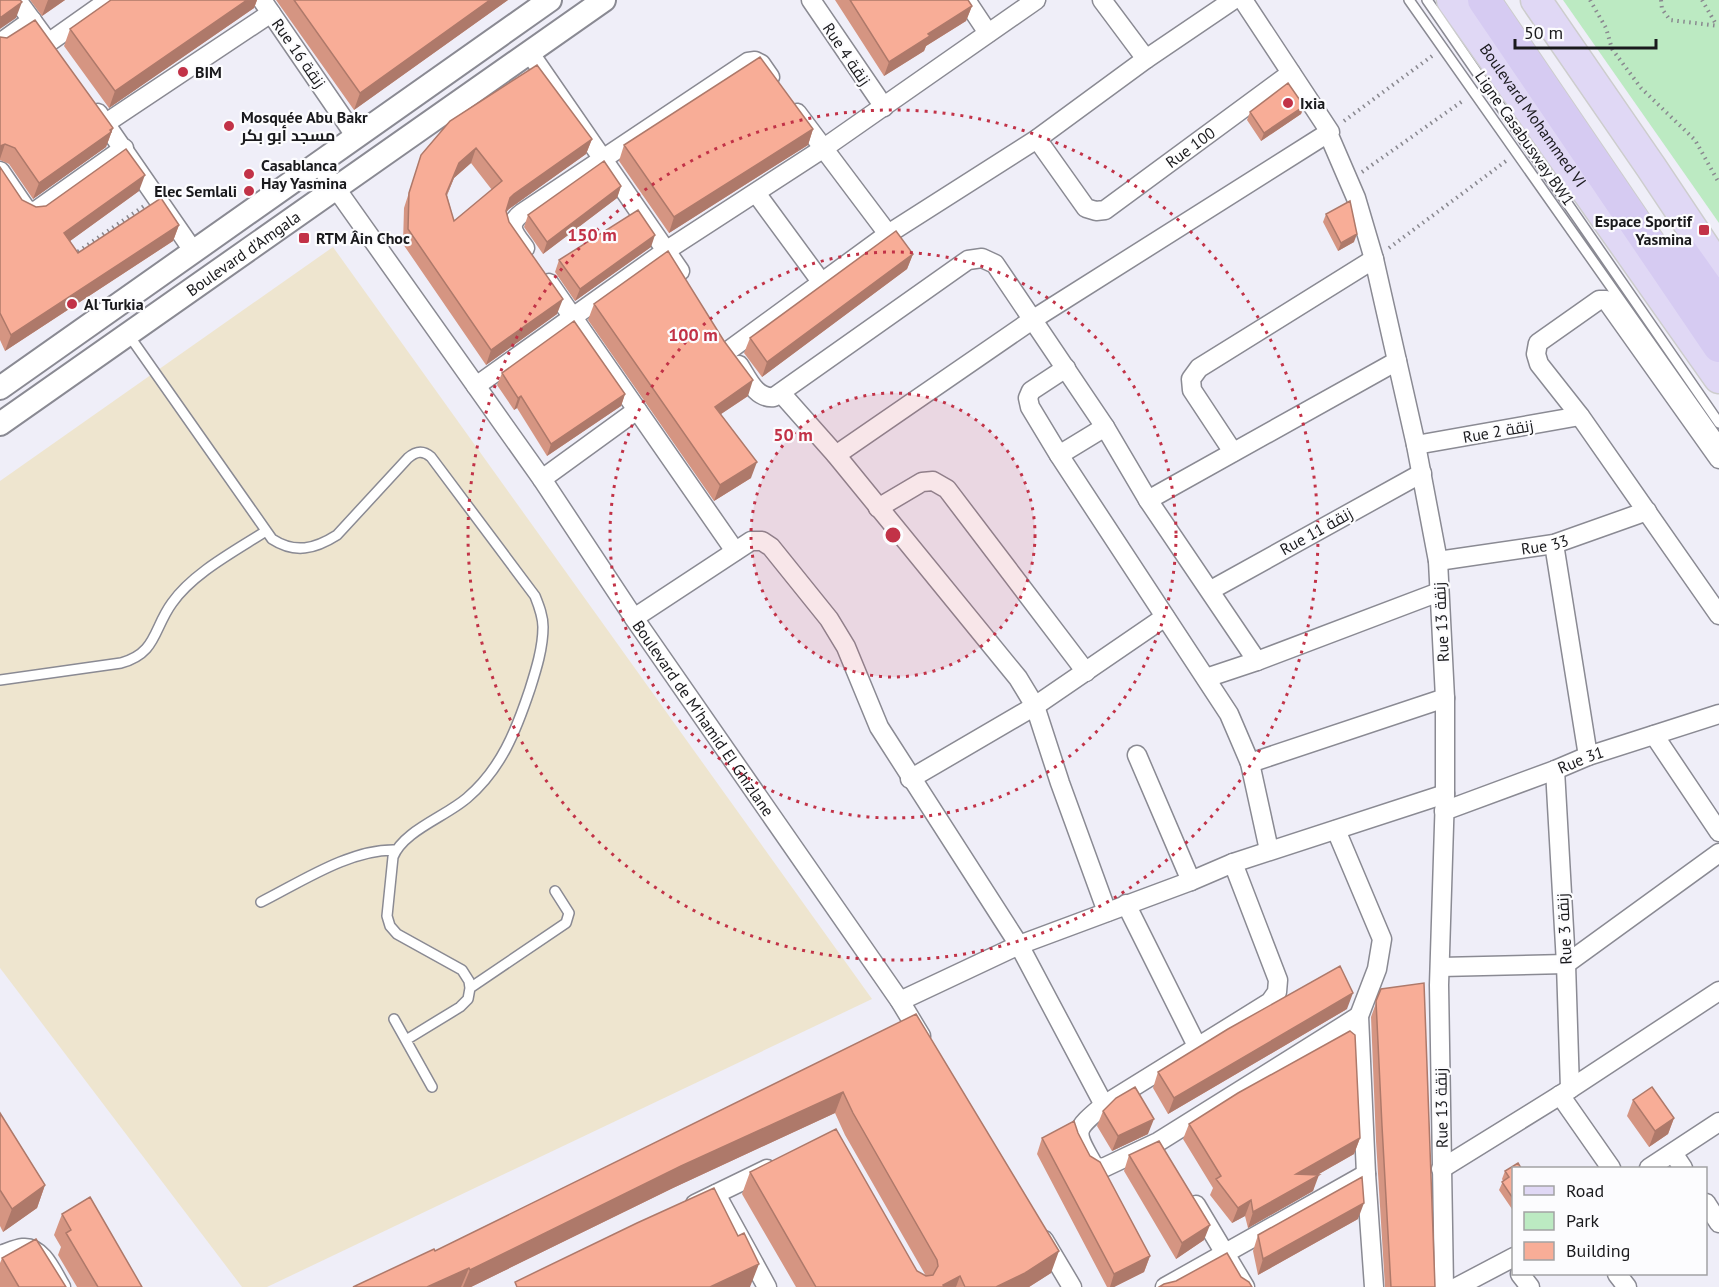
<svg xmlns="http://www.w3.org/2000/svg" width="1719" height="1287" font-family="'PT Sans',Cairo,sans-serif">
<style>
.commercial{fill:#eee5cf}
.green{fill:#bceac2}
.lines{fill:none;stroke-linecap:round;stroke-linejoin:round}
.service-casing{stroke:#8a8a93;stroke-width:12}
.minor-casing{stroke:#8a8a93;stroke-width:21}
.tertiary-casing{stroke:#8a8a93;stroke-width:26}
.primary-casing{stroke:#cdcdcd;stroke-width:33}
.trunk-casing{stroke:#cdcdcd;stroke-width:34}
.path{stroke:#89888f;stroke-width:4;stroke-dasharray:1.5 4.5;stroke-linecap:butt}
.service{stroke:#fff;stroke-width:9}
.minor{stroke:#fff;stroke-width:18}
.tertiary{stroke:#fff;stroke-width:22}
.primary{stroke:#e0d8f5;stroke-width:30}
.trunk{stroke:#d6cbf2;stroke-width:32}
.wall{fill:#d59582;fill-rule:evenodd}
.shaded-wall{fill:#ae796a}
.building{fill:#f8ad97;stroke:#ae796a;stroke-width:1.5;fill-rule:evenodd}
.ring{fill:none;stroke:#c23247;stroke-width:3;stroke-dasharray:3 6}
.poi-dot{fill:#c23247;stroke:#fcfcfe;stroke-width:2}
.labels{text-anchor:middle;stroke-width:4.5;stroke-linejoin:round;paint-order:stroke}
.street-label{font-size:16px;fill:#1a1a1d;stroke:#fcfcfe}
.poi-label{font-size:16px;font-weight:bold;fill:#1a1a1d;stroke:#fcfcfe;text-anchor:start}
.centre{fill:#c23247;stroke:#fcfcfe;stroke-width:3}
.ring-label{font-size:18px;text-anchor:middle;font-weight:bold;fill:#c23247;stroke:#fcfcfe;stroke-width:4.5;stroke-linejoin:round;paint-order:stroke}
</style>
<rect width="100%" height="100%" fill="#efeef8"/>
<!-- commercial -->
<path class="commercial" d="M333,247L872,999L267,1287H242L0,968V481Z"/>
<!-- green -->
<path class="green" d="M1563,0H1719V223Z"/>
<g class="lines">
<!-- service casing -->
<g class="service-casing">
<path id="service" d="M1409,0L1719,440
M1427,0L1719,423
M128,334L272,539C295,554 315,549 337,535L408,458C416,451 423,450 431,457L535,596C539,606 543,616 543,627C543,648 536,670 530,689C516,731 501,769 467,798C445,817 403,831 393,857L387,916L390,926L397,934L462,970L469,981L470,988L468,999L460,1007L406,1040
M0,680L121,663C157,653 153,629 172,603C193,573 235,551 266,531
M261,902C301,882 350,849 395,850
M470,988L566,923L569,913L555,891
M394,1019L432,1087"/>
</g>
<!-- minor casing -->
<g class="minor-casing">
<g id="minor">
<path d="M17,0L47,41"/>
<path d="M262,0L356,137"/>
<path d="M811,0L884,107"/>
<path d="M966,0L988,33"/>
<path d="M1102,0L1146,59"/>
<path d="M1243,0L1330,132L1328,133L1356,198L1374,259L1416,445L1438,561L1445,698V794L1439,985L1444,1287"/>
<path d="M0,43L32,20"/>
<path d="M48,43L109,0"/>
<path d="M529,52L680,271"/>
<path d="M98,113L194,252"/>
<path d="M797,113L888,234"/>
<path d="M106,123L271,13"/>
<path id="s1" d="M1037,139L1086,208L1096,211L1105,210L1291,73"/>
<path id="s2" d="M318,163L542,479L634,618L900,1001L921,1036"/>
<path d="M0,171L26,209L34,212L124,148"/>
<path d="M756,193L822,283"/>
<path d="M525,248C515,234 505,226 522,213L748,62L755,61L761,64L770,77"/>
<path d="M549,283L735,551"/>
<path d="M728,351L888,234L1037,139L1146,59L1233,0"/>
<path d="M739,365C748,379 756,399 774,397L968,260L982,258L995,264L1105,427L1148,500L1257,661"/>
<path d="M1066,368L1031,391L1028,398L1030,407L1059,455L1229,714L1250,763L1269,850"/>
<path d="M476,386L667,250L824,148L1036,0"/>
<path d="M781,393L836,455L1018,678L1035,706L1060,783L1107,912"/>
<path d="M1416,445L1580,416"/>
<path d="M1233,452L1192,390L1191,379L1199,368L1374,259"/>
<path d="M836,455L1032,320L1328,133"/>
<path d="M1059,455L1105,427"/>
<path d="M1719,459L1606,300H1599L1538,343L1536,354L1539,364L1580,416L1719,615"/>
<path d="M542,479L637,410"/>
<path d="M1148,500L1397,361"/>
<path d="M878,508L922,482L933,481L947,489L1086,672"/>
<path d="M1554,544L1588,756"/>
<path id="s3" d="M1438,561L1554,544L1647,511"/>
<path d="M1211,590L1422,473"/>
<path d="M634,618L751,541H762L771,547L829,619L846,647L879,727L1019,945L1104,1105"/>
<path d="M1206,678L1257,661L1439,592"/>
<path d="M1654,735L1719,832"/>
<path d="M1137,755L1191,881"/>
<path d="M1250,763L1445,698"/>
<path d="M1555,770L1566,964L1570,1089"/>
<path d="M910,779L1035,706L1165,617"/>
<path id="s4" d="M1444,811L1555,770L1588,756L1719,714"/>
<path d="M1336,830L1382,939L1377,969L1359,1016L1366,1174L1374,1287"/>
<path d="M1233,863L1278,980L1277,992L1270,1002L1104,1105C1072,1132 1074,1130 1094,1166L1103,1168L1158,1142L1359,1016"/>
<path d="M1126,904L1197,1046"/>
<path d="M1441,967L1566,964L1719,853"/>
<path d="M900,1001L1019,945L1191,881L1233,863L1445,794"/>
<path d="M1560,1095L1611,1168"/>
<path d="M1673,1153L1683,1168"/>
<path d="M1649,1168L1719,1122"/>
<path d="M1441,1169L1570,1089L1719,991"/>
<path d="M716,1194L767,1287"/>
<path d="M1706,1203L1719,1223"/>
<path d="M695,1204L767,1169"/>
<path d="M1196,1205L1245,1287"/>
<path d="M1044,1240L1072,1287"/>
<path d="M0,1255C7,1253 15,1249 23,1248C42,1246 53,1274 61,1287"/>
<path d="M1520,1274L1530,1287"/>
<path d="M1617,1274L1627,1287"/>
<path d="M1165,1287L1366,1174"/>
<path d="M1457,1287L1514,1257"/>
</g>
</g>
<!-- tertiary casing -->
<g class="tertiary-casing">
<g id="tertiary">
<path d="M0,388L550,0"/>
<path id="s5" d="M0,424L604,0"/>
</g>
</g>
<!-- primary casing -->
<g class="primary-casing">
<g id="primary">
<path id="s6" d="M1452,0L1719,378"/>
<path d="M1536,0L1651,167L1719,269"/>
</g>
</g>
<!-- trunk casing -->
<g class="trunk-casing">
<path id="trunk" d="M1484,0L1719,346
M1682,253L1719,305"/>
</g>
<!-- path -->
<path class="path" d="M1590,0L1606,28L1612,49L1641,88L1695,140L1719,183
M1661,0L1662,9L1670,20L1719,26
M1702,0L1717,26
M1344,121L1432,56
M1362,172L1464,100
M1389,248L1506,161
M73,255L144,206"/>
<!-- service -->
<use href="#service" class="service"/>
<!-- minor -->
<use href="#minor" class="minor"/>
<!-- tertiary -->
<use href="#tertiary" class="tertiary"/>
<!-- primary -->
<use href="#primary" class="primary"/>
<!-- trunk -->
<use href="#trunk" class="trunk"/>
</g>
<!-- wall -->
<path class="wall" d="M30,0H65L42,16Z
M111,0H257L254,8L109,108L64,46L70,29Z
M276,0H508L354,110Z
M835,0H968L972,6L966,21L926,46L924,51L884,76Z
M0,37L113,128L106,147L33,199L9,164L0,160Z
M1304,106L1301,114L1261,141L1247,120L1250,112Z
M450,121L592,139L586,154L509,209L506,211L509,222L557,314L486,365L403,244L404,208L421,155ZM471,163L492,190L454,221L447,195L454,178Z
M813,129L808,145L669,233L619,161L624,145Z
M0,167L22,200L36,207L139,191L70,241L78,253L179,225L173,241L5,351L0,340Z
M621,186L617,198L543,254L524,227L528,215Z
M1326,214L1354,242L1338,251L1323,222Z
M651,247L575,301L555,272L559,260Z
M913,254L907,269L762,377L744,353L750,338Z
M594,304L748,396L721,414L751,478L714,501L588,320Z
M502,373L625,394L621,406L547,456L517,408L514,410L497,385Z
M1381,989L1435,1287H1385L1376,1141L1371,1017Z
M1347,1009L1168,1114L1153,1088L1158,1072Z
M916,1014L1051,1273L1029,1287H796L742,1194L750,1172L926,1276L845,1135L835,1113L673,1188L471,1287H353L435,1251Z
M1633,1100L1674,1118L1668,1134L1649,1147L1627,1116Z
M1103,1111L1148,1134L1112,1151L1097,1126Z
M0,1113L45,1185L37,1208L3,1232L0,1226Z
M1189,1124L1360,1138L1354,1154L1317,1175L1313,1191L1248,1228L1245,1216L1232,1223L1210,1195L1213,1188L1183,1139Z
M1078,1133L1090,1156L1150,1256L1144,1272L1114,1287H1107L1037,1154L1042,1138Z
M1129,1155L1204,1240L1176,1259L1124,1171Z
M1514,1168V1212L1499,1190L1503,1181L1502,1179L1505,1171Z
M62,1214L142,1287H77L58,1255L61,1247L54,1235Z
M1358,1219L1258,1275L1253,1251L1258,1235Z
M2,1258L66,1287H0V1263Z"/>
<!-- shaded-wall -->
<path class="shaded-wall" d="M48,0H65L42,16Z
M247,0H257L254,8L109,108L115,91Z
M490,0H508L354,110L360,93Z
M22,2L16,18L0,29V18Z
M972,6L966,21L926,46L924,51L884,76L889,62L928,34Z
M1304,106L1301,114L1261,141L1264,133Z
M113,128L106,147L33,199L39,183Z
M813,129L808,145L669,233L674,217Z
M592,139L586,154L509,209L505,214L510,198L514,194Z
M5,144L0,159V146Z
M476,148L471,163L454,178L441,210L459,163Z
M145,175L139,191L59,249L64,233Z
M621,186L617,198L543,254L547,242Z
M179,225L173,241L5,351L11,335Z
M1357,234L1354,242L1338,251L1341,243Z
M655,235L651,247L575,301L580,289Z
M913,254L907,269L762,377L767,362Z
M563,299L557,314L486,365L491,350Z
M753,380L748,396L709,422L715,407Z
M625,394L621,406L547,456L551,444Z
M521,396L517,408L514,410L518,398Z
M757,462L751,478L714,501L720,485Z
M1353,993L1347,1009L1168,1114L1174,1098Z
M843,1092L835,1113L673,1188L471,1287H463L470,1270L681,1166Z
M1674,1118L1668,1134L1649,1147L1655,1131Z
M1154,1119L1148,1134L1112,1151L1118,1136Z
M1360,1138L1354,1154L1291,1190L1296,1174Z
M1319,1175L1313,1191L1248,1228L1253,1212Z
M45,1185L37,1208L3,1232L12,1209Z
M1251,1200L1245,1216L1232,1223L1238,1208Z
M1364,1203L1358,1219L1258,1275L1263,1259Z
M1210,1225L1204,1240L1176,1259L1182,1243Z
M1059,1251L1051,1273L1029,1287H996Z
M1150,1256L1144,1272L1114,1287H1110L1114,1274Z
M759,1264L750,1287H710Z
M469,1268L461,1287H427Z
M960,1276L956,1287H942L943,1285Z"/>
<!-- building -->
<path class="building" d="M0,0H20L22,2L0,18Z
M111,0H247L115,91L70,29Z
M294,0H490L360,93Z
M850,0H968L972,6L928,34L930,36L889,62Z
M35,20L113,128L110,130L111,132L39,183L15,148L5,144L0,146V37L7,38Z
M760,57L813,129L674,217L624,145Z
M537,65L592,139L514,194L510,198L506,211L509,222L563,299L491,350L408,229L409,193L421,155L450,121ZM476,148L502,181L454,221L446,194L459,163Z
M1288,83L1304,106L1264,133L1250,112Z
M126,149L145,175L64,233L78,253L161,198L179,225L11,335L0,313V167L22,200L36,207L46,206Z
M604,161L621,186L547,242L528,215Z
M1350,201L1357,234L1341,243L1326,214Z
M638,210L655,235L580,289L559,260Z
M896,231L913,254L767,362L750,338Z
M668,251L724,341L753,380L715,407L757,462L720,485L594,304Z
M574,321L625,394L551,444L521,396L518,398L502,373Z
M1340,966L1353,993L1174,1098L1158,1072L1228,1029Z
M1424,983L1435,1287H1391L1382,1126L1376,1001L1381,989Z
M916,1014L1059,1251L1025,1273L996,1287H965L960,1276L943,1285L944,1287H816L750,1172L836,1129L917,1271L926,1276L933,1275L938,1266L937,1260L853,1113L843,1092L681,1166L470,1270L469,1268L427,1287H353L434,1249L435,1251Z
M1350,1031L1355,1035L1360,1138L1296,1174L1319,1175L1253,1212L1251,1200L1238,1208L1216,1179L1221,1176L1189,1124L1238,1093Z
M1135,1087L1154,1119L1118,1136L1103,1111L1116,1098Z
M1652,1087L1674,1118L1655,1131L1633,1100Z
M0,1113L45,1185L12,1209L0,1190Z
M1074,1121L1078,1133L1090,1156L1100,1162L1150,1256L1114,1274L1042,1138Z
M1159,1141L1210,1225L1182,1243L1129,1155Z
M1518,1163L1521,1168H1514V1200L1502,1182L1509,1177L1505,1171Z
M1362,1177L1364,1203L1263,1259L1258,1235Z
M714,1188L738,1236L744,1233L759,1264L710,1287H517L515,1282L637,1223Z
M90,1197L142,1287H98L66,1233L71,1230L62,1214Z
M36,1239L66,1287H19L2,1258Z
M1227,1253L1241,1277L1249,1282L1252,1287H1159L1164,1284L1176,1281Z"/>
<!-- distance rings -->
<circle cx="893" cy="535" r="142" fill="#c23247" fill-opacity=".12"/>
<g class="ring">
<circle cx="893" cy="535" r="142"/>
<circle cx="893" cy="535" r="283"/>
<circle cx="893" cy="535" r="425"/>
</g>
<!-- markers -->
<g class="poi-dot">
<circle cx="183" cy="72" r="6"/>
<circle cx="1288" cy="103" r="6"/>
<circle cx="229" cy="126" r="6"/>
<circle cx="249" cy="174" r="6"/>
<circle cx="249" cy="191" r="6"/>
<rect x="1698" y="224" width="12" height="12" rx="3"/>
<rect x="298" y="232" width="12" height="12" rx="3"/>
<circle cx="72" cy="304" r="6"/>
</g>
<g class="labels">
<!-- street labels -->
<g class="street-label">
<text transform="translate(299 53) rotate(55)" y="6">Rue 16 زنقة</text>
<text transform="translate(847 54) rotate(56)" y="6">Rue 4 زنقة</text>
<text dy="6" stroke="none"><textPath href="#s6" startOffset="141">Boulevard Mohammed VI</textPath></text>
<text transform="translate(1525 138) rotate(55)" y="6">Ligne Casabusway BW1</text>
<text dy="6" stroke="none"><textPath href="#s1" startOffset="210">Rue 100</textPath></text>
<text dy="6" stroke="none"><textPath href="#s5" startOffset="297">Boulevard d'Amgala</textPath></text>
<text transform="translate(1498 431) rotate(-10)" y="6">Rue 2 زنقة</text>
<text transform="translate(1316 531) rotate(-29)" y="6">Rue 11 زنقة</text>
<text dy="6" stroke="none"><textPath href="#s3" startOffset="108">Rue 33</textPath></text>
<text transform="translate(1441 622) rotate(-93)" y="6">Rue 13 زنقة</text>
<text dy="6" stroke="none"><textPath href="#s2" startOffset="676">Boulevard de M'hamid El Ghizlane</textPath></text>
<text dy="6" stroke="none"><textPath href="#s4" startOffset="146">Rue 31</textPath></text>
<text transform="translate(1564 929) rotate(-93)" y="6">Rue 3 زنقة</text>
<text transform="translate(1441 1108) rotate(-91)" y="6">Rue 13 زنقة</text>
</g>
<!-- poi labels -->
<g class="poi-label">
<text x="195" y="78">BIM</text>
<text x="1300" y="109">Ixia</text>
<text x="241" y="123">Mosquée Abu Bakr<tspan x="241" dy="18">مسجد أبو بكر</tspan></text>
<text x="261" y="171">Casablanca<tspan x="261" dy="18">Hay Yasmina</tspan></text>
<text x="237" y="197" text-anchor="end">Elec Semlali</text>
<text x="1692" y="227" text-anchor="end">Espace Sportif<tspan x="1692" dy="18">Yasmina</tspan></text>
<text x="316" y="244">RTM Âin Choc</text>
<text x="84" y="310">Al Turkia</text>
</g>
</g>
<circle cx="893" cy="535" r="9" class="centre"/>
<g class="ring-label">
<text x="592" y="241">150 m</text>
<text x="693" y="341">100 m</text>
<text x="793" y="441">50 m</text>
</g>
<!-- legend -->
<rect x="1512" y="1167" width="195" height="108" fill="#fcfcfe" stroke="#a2a2a4" stroke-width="1.5"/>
<rect x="1524" y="1186" width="30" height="9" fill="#e0d8f5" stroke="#a2a2a4" stroke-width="1.5"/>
<text x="1566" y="1197" font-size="18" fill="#1a1a1d">Road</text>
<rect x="1524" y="1212" width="30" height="18" fill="#bceac2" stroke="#a2a2a4" stroke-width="1.5"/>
<text x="1566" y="1227" font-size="18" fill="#1a1a1d">Park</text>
<rect x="1524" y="1242" width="30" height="18" fill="#f8ad97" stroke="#a2a2a4" stroke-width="1.5"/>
<text x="1566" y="1257" font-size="18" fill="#1a1a1d">Building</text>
<!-- scale -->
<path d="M1515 39v9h141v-9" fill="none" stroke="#1a1a1d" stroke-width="3"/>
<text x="1524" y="39" font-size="18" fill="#1a1a1d" stroke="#fcfcfe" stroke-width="4.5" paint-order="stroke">50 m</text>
</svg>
